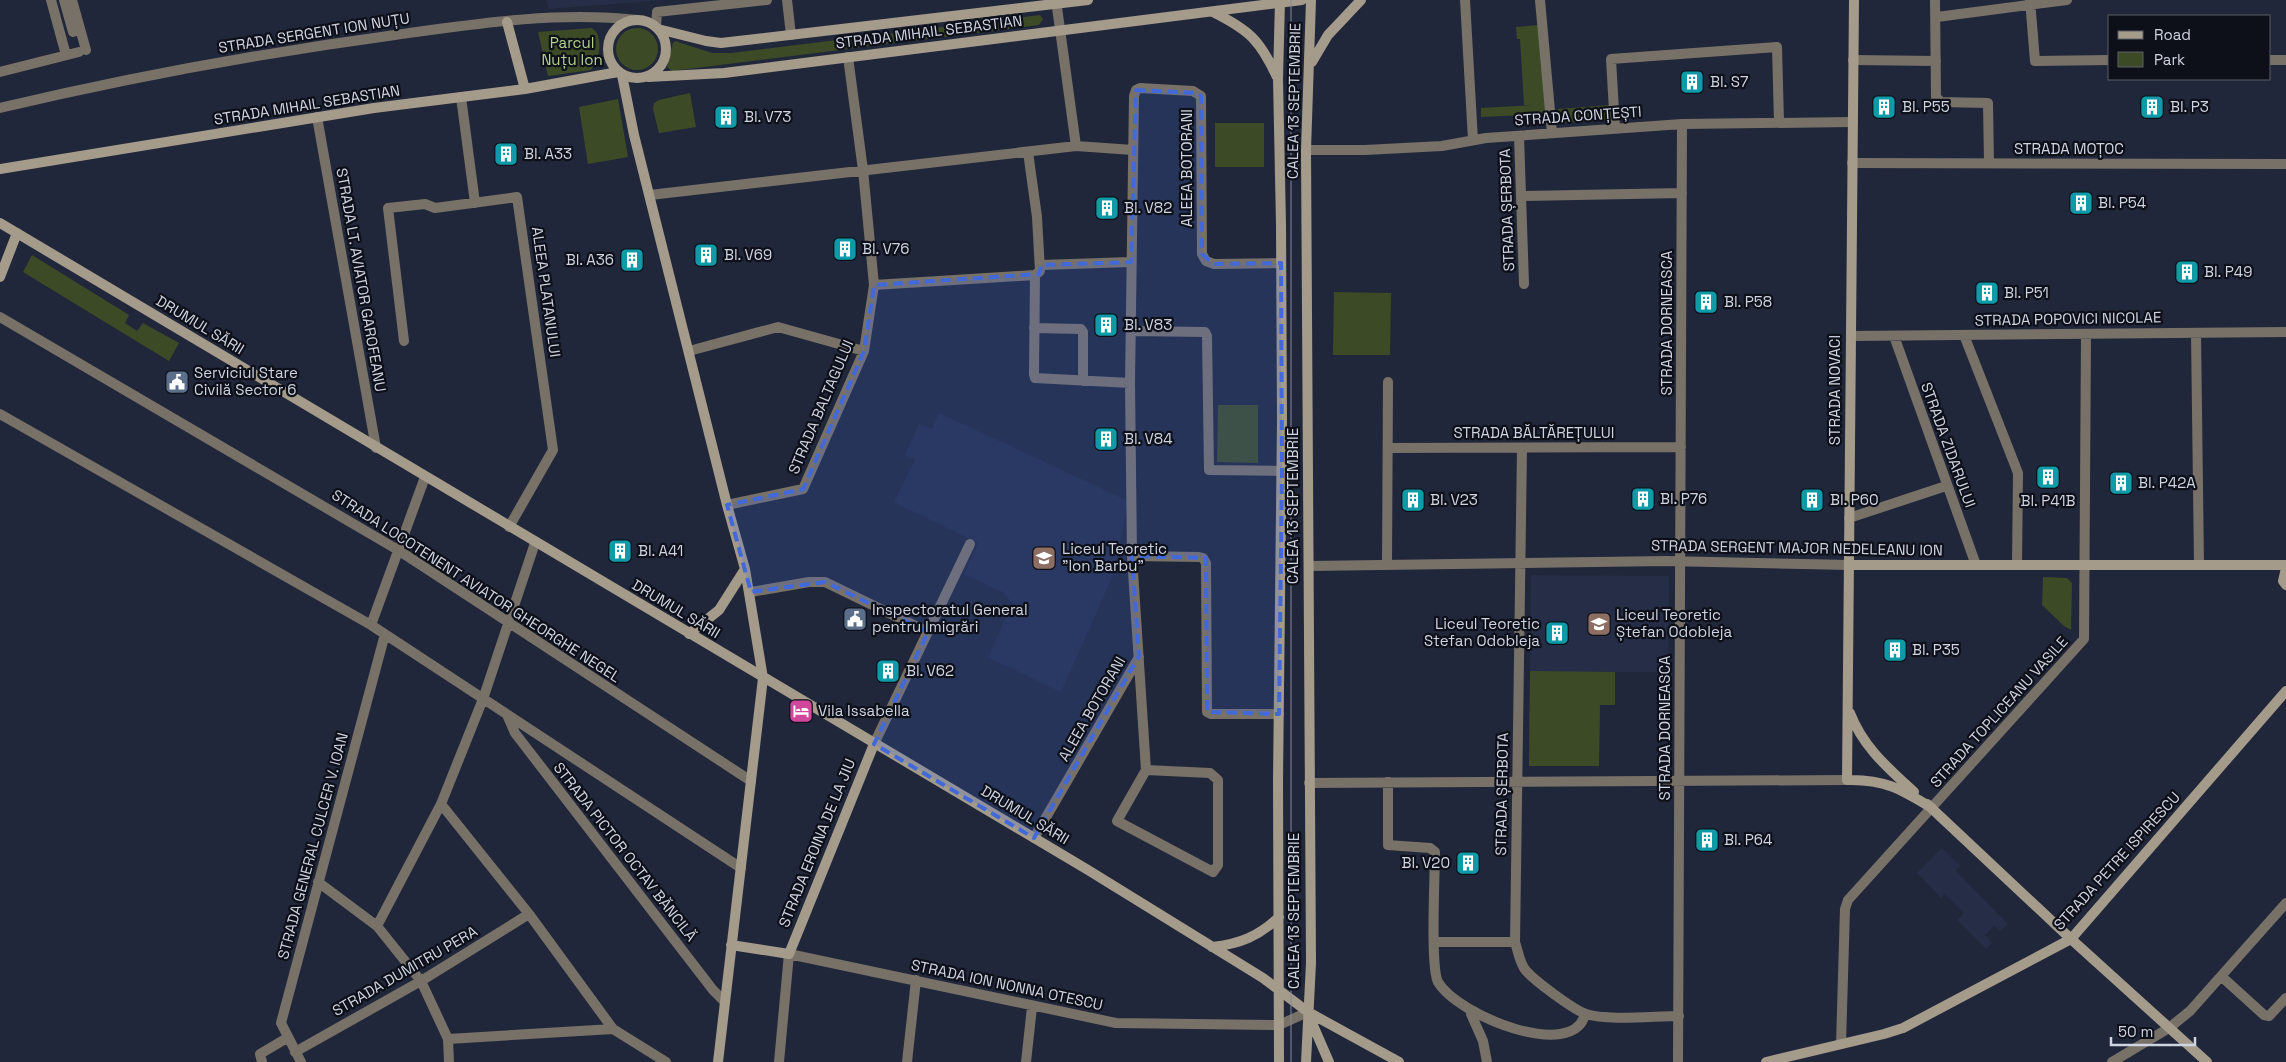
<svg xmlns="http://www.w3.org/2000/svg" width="2286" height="1062" font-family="'Space Grotesk',sans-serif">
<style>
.built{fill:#252d47}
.green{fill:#3c4b25}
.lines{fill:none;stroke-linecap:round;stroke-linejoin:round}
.street{stroke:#787168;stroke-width:10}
.secondary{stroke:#a59b8b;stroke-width:10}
.tram{stroke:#838898;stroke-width:1}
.marked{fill:#4169da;fill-opacity:0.2;stroke:#4169da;stroke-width:4;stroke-dasharray:10 6;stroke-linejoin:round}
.labels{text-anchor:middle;stroke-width:4.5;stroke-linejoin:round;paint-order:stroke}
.street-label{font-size:15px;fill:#cfd4e1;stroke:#0d1019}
.park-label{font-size:15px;fill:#b5d28c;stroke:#0d1019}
.poi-label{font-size:15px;fill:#cfd4e1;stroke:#0d1019;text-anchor:start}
</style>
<rect width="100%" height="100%" fill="#21273a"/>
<!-- built -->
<path class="built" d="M546,0H665L549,9Z
M939,413L1128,501L1114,573L1061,692L988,657L1012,604L1005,593L964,574L978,543L894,502L915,460L905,455L919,424L932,429Z
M1531,575L1669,576L1668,672H1615V705H1600L1599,766H1529Z
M1942,848L1960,866L1956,871L2008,924L2000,931L1994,926L1985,935L1992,943L1986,949L1957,920L1964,913L1945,894L1941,898L1917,873Z"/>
<!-- green -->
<path class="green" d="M1040,15L1043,19L1039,25L672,71L667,67L673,43L675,41L712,53H731Z
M1540,25L1547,114L1481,117V108L1534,105H1524L1520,39H1517L1516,27Z
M592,28L597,33C602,46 599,58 591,70L548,76L538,32Z
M616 49a21 21 0 1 1 42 0a21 21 0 1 1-42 0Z
M690,93L696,127L659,133L653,109L654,103L659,100Z
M618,99L628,157L588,164L579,107Z
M1611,105L1612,120L1559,123L1558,109Z
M1215,123H1264V167H1215Z
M32,255L129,315L125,323L137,331L143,323L179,343L169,361L23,272Z
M1334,292L1391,293L1390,355H1333Z
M1218,405H1258V463L1217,462Z
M2043,577L2067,578L2072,583L2071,630L2064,626L2042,605Z
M1530,671L1615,672V705H1600L1599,766H1529Z"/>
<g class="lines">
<!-- street -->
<path class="street" d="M51,0L66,55
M64,0L73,32
M72,0L86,50
M787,0L791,35
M1056,0L1076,146
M1465,0L1473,140
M1540,0L1552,133
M1935,0L1936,97L1941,102L1988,103L1989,163
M2030,0L2035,61L2110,60
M1937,17L2067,0
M656,27L657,12L767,0
M1853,60L1936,61
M2270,60H2286
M0,72L79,52
M461,97L475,203
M0,108C130,77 262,53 395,35C474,24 557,11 637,20
M317,117L376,448
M1615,128L1611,59L1777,47L1779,122
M1519,136L1524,284
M1306,150H1365L1442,146L1486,138L1682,124L1853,122
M1852,163L2286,164
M650,195L1076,146L1133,150
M1521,196L1682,193
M1041,265L1131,262
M1035,275L1034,374L1035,378L1130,383
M874,285L1035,275L1040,271L1037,217L1028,152
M0,317L398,550L751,781
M1034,328L1081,329L1083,332V381
M1131,331L1205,332L1207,336L1209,470L1282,471
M2196,333L2199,565
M1964,335L2018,473L2017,565
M1851,336L2286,332
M1894,336L1976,565
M404,341L388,208L425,204L435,208L517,197L553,450L509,527
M689,351L778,327L864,351
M0,414L371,625L741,868
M1388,448L1681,447
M1522,448L1515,942C1518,951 1519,960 1524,968C1530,978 1574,1010 1586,1014C1608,1021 1654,1016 1679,1016
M727,505L803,489L864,351L874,285L863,170L848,57
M1849,518L1946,486
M1132,556L1199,557L1203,558L1206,563L1207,712L1211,714H1279
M1387,565L1388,382
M1309,566L1667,561L1849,565
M751,592L809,582H825L928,632
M371,625L425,477
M508,717L515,733L713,990L725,1002
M874,744L970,544
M1146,770L1210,773L1218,780V865L1213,872L1117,821L1146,770L1132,556L1130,383L1134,96L1136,90L1140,88L1193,91L1201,96L1202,254L1206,261L1214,264L1281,263
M1388,782V845L1430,848L1435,852C1435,874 1430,967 1438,982C1458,1016 1574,1062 1585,1014
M1309,783L1847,780
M441,804L529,914L613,1029L666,1062
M1034,838L1139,657
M318,882L377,926L421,981L448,1039L449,1062
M377,926L441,804L483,699L535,543
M1435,942H1515
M2221,976L2264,1015L2269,1016L2286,998
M1471,1014L1483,1041L1487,1062
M448,1039L613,1029
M1841,1044L1845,909L1848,900L2084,639L2086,334
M295,1052L421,981L529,914
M262,1062L260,1054L287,1038
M301,1062L281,1023L385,634
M779,1062L789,954L1116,1023L1279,1025L1308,1012
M907,1062L916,980
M1026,1062L1032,1007
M1678,1062L1682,124
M2112,1062L2169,1028L2190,1011L2286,903"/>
<!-- secondary -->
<path class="secondary" d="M1854,0L1847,780C1884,779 1901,789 1932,808
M1213,12C1249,30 1260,40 1277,77
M608 49a29 29 0 1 1 58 0a29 29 0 1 1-58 0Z
M507,22L525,89
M658,29L706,41L721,43L1088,0
M1312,62L1328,35L1361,0
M622,75L634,135L727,505L745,569L763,678L718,1062
M648,77L724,73L1302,0
M0,169L374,108L525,89L618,72
M0,223L1088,870L1263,978L1308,1012L1399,1062
M0,277L17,233
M1849,565H2286
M2286,568L2283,581L2286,585
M689,634L719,610L745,569
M1850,713C1863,747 1888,768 1914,792
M1927,804L2071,939L2207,1062
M731,945L789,954L874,744
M1212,947C1240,944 1259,936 1279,917
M1309,1016L1329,1062
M1279,1062L1278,781L1282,420L1281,225L1278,79L1280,0
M1306,1062L1311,963L1306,150L1311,0
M1766,1062L1884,1034L1903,1028L2071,939L2286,691"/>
<!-- tram -->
<path class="tram" d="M1291,1062V0"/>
</g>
<!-- marked area -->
<path class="marked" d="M1136,90L1198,93L1201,96L1202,254L1214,264L1281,263L1282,471L1279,714L1207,712L1206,558L1132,556L1139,656L1034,838L874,744L928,632L825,582L751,592L727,505L803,489L864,351L874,285L1039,274L1041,265L1131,262Z"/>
<!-- icons -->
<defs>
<g id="building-square" transform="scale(1.25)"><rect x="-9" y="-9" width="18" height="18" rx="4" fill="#0f9aa8" stroke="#0d1019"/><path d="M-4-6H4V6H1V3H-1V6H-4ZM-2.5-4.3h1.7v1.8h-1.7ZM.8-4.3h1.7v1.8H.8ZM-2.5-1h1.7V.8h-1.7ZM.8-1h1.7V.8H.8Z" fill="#fff"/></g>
<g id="civic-square" transform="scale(1.25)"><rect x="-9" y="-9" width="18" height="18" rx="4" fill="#5c6f8a" stroke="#0d1019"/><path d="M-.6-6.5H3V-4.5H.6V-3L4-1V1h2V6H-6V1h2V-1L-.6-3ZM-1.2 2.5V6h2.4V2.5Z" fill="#fff"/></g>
<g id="school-square" transform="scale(1.25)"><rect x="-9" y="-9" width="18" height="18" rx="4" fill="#8d6e63" stroke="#0d1019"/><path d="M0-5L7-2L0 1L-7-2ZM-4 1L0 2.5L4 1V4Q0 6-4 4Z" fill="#fff"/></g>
<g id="hotel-square" transform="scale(1.25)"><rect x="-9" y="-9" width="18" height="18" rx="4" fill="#d1479c" stroke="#0d1019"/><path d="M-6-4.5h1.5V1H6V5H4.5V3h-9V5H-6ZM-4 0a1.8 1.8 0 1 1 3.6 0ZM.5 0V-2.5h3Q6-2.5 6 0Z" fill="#fff"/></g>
</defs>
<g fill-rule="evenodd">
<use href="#building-square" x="1692" y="82"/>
<use href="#building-square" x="1884" y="107"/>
<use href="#building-square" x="2152" y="107"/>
<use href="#building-square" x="726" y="117"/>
<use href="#building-square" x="506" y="154"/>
<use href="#building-square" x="2081" y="203"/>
<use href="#building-square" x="1107" y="208"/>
<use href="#building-square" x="845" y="249"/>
<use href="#building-square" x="706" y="255"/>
<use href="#building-square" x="632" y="260"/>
<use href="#building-square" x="2187" y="272"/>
<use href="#building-square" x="1987" y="293"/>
<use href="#building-square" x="1706" y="302"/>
<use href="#building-square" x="1106" y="325"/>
<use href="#civic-square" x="177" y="382"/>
<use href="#building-square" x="1106" y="439"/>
<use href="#building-square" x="2048" y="477"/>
<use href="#building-square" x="2121" y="483"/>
<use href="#building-square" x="1643" y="499"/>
<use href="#building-square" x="1413" y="500"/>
<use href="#building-square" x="1812" y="500"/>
<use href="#building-square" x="620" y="551"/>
<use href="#school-square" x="1044" y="558"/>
<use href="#civic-square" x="855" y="619"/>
<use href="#school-square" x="1599" y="624"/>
<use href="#building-square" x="1557" y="633"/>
<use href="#building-square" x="1895" y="650"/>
<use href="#building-square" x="888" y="671"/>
<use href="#hotel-square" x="801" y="711"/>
<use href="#building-square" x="1707" y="840"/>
<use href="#building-square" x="1468" y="863"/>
</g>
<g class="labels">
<!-- street labels -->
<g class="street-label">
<text transform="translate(929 32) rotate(-7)" y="5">STRADA MIHAIL SEBASTIAN</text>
<text transform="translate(314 33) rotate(-9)" y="5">STRADA SERGENT ION NUȚU</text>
<text transform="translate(1294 101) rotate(-89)" y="5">CALEA 13 SEPTEMBRIE</text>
<text transform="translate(307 105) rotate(-9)" y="5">STRADA MIHAIL SEBASTIAN</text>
<text transform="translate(1578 116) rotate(-4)" y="5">STRADA CONȚEȘTI</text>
<text x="2069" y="154">STRADA MOȚOC</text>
<text transform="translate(1187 168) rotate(-90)" y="5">ALEEA BOTORANI</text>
<text transform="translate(1507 210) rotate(-92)" y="5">STRADA ȘERBOTA</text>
<text transform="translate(361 280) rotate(80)" y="5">STRADA LT. AVIATOR GAROFEANU</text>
<text transform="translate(546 292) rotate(82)" y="5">ALEEA PLATANULUI</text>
<text transform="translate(2068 319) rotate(-1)" y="5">STRADA POPOVICI NICOLAE</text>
<text transform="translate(1667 323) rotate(-90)" y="5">STRADA DORNEASCA</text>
<text transform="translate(200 325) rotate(31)" y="5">DRUMUL SĂRII</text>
<text transform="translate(1835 390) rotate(-90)" y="5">STRADA NOVACI</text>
<text transform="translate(821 407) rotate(-67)" y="5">STRADA BALTAGULUI</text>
<text x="1534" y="438">STRADA BĂLTĂREȚULUI</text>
<text transform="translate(1948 445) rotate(70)" y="5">STRADA ZIDARULUI</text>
<text transform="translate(1293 506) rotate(-90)" y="5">CALEA 13 SEPTEMBRIE</text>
<text transform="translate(1797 548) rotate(1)" y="5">STRADA SERGENT MAJOR NEDELEANU ION</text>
<text transform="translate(476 586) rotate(33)" y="5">STRADA LOCOTENENT AVIATOR GHEORGHE NEGEL</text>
<text transform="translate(676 609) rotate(31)" y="5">DRUMUL SĂRII</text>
<text transform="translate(1092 709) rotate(-60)" y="5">ALEEA BOTORANI</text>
<text transform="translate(1999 712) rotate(-48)" y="5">STRADA TOPLICEANU VASILE</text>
<text transform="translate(1665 728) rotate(-90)" y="5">STRADA DORNEASCA</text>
<text transform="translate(1502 794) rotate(-89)" y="5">STRADA ȘERBOTA</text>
<text transform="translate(1025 815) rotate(31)" y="5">DRUMUL SĂRII</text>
<text transform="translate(817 843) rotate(-68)" y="5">STRADA EROINA DE LA JIU</text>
<text transform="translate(313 846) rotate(-75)" y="5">STRADA GENERAL CULCER V. IOAN</text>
<text transform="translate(625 852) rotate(52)" y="5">STRADA PICTOR OCTAV BĂNCILĂ</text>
<text transform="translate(2117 861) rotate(-48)" y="5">STRADA PETRE ISPIRESCU</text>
<text transform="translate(1294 911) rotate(-90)" y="5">CALEA 13 SEPTEMBRIE</text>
<text transform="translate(405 971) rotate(-30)" y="5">STRADA DUMITRU PERA</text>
<text transform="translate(1007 985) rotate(12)" y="5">STRADA ION NONNA OTESCU</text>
</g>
<!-- park labels -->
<g class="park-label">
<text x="572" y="48">Parcul<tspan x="572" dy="17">Nuțu Ion</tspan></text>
</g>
<!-- poi labels -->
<g class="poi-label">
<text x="1710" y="87">Bl. S7</text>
<text x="1902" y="112">Bl. P55</text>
<text x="2170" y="112">Bl. P3</text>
<text x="744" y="122">Bl. V73</text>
<text x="524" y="159">Bl. A33</text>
<text x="2098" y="208">Bl. P54</text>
<text x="1124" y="213">Bl. V82</text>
<text x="862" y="254">Bl. V76</text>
<text x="724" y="260">Bl. V69</text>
<text x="614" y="265" text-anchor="end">Bl. A36</text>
<text x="2204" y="277">Bl. P49</text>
<text x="2004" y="298">Bl. P51</text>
<text x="1724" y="307">Bl. P58</text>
<text x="1124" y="330">Bl. V83</text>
<text x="194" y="378">Serviciul Stare<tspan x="194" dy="17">Civilă Sector 6</tspan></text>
<text x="1124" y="444">Bl. V84</text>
<text x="2138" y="488">Bl. P42A</text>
<text x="1660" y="504">Bl. P76</text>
<text x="1430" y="505">Bl. V23</text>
<text x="1830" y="505">Bl. P60</text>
<text x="2048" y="506" text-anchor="middle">Bl. P41B</text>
<text x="1062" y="554">Liceul Teoretic<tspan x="1062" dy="17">"Ion Barbu"</tspan></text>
<text x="638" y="556">Bl. A41</text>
<text x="872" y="615">Inspectoratul General<tspan x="872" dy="17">pentru Imigrări</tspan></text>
<text x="1616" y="620">Liceul Teoretic<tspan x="1616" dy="17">Ștefan Odobleja</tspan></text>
<text x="1540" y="629" text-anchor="end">Liceul Teoretic<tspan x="1540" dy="17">Stefan Odobleja</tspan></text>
<text x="1912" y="655">Bl. P35</text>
<text x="906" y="676">Bl. V62</text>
<text x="818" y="716">Vila Issabella</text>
<text x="1724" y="845">Bl. P64</text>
<text x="1450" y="868" text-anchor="end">Bl. V20</text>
</g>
</g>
<!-- legend -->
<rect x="2108" y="15" width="162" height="65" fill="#0d1019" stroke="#5b5e69"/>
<rect x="2118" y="31" width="25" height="8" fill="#a59b8b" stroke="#5b5e69"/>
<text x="2154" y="40" font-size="15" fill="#cfd4e1">Road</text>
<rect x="2118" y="52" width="25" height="15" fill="#3c4b25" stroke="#5b5e69"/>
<text x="2154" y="65" font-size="15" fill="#cfd4e1">Park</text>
<!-- scale -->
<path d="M2111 1037v8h84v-8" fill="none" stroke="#cfd4e1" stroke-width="2.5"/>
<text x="2118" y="1037" font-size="15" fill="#cfd4e1" stroke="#0d1019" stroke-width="4" paint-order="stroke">50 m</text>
</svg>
